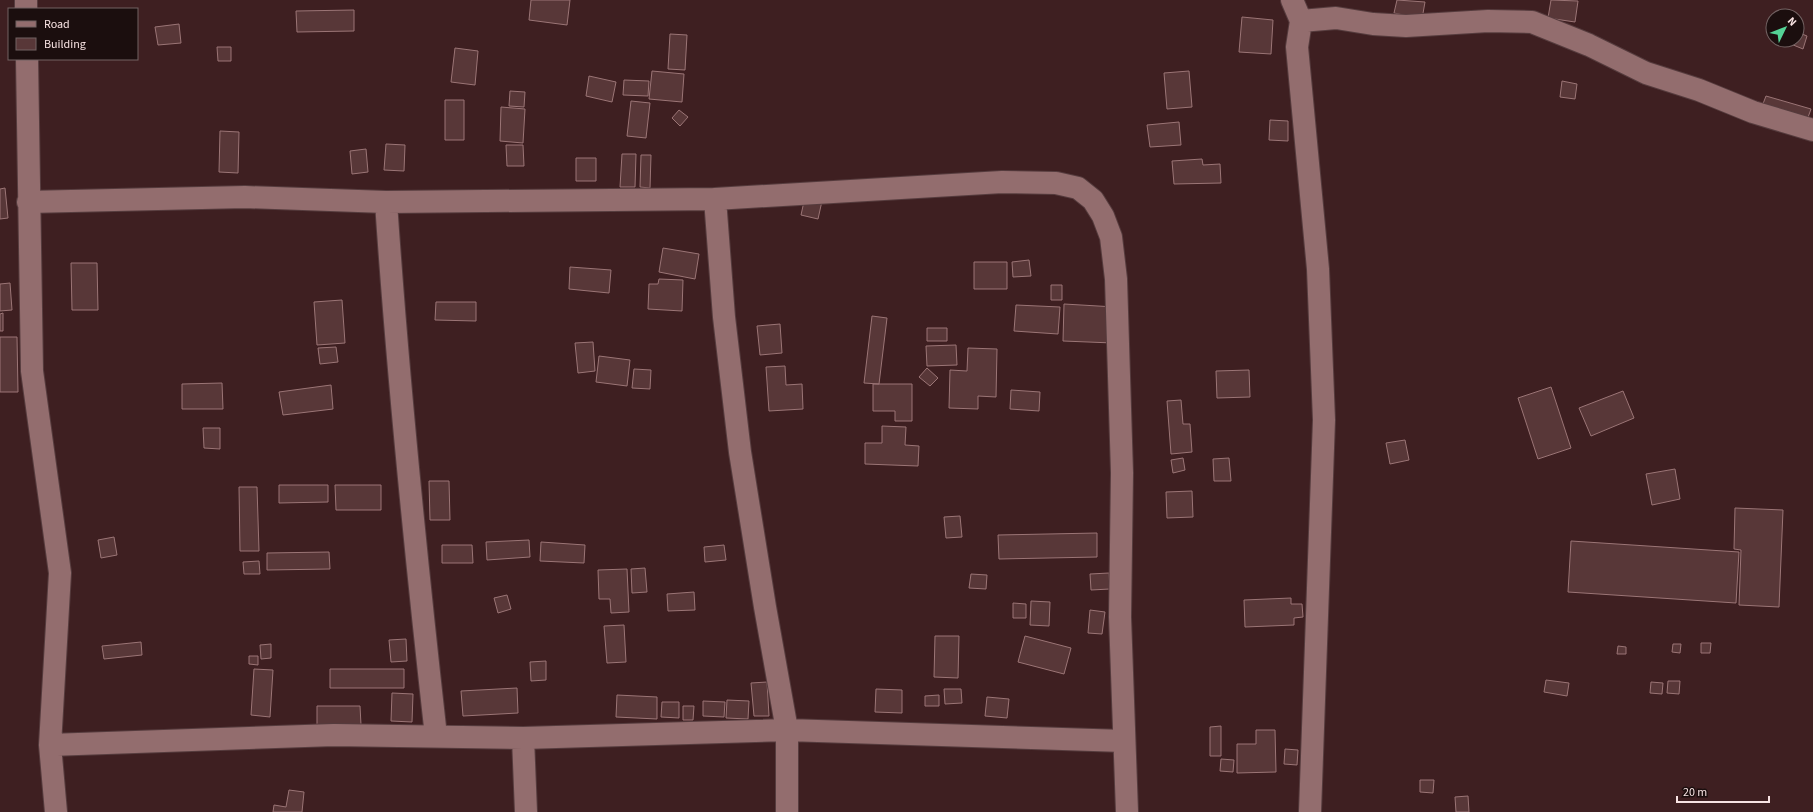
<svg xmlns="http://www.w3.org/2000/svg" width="1813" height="812" font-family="'Source Sans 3',sans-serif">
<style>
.building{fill:#583738;stroke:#9b7576}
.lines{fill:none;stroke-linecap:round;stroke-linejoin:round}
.street-casing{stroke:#563c3e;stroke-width:24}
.street{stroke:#936d6e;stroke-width:22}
</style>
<rect width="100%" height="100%" fill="#3e1f21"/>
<!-- building -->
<path class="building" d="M531,0H570L567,25L529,20Z
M1397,0L1425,2L1422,19L1394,13Z
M1551,0L1578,1L1575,22L1548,18Z
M354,10V31L297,32L296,11Z
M1242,17L1273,20L1271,54L1239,52Z
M179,24L181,43L158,45L155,27Z
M1797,32L1807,36L1803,49L1786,42L1787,40H1797Z
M670,34L687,35L685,70L668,69Z
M217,47H231V61H218Z
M455,48L478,51L475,85L451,82Z
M652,71L684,74L682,102L649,99Z
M1189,71L1192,107L1167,109L1164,73Z
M589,76L616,82L612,102L586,96Z
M624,80L649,81L648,96L623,95Z
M1562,81L1577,84L1575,99L1560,97Z
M510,91L525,92L524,107L509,106Z
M1766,96L1811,109L1806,123L1761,109Z
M445,100H464V140H445Z
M631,101L650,103L646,138L627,136Z
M501,107L525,109L523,143L500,141Z
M679,110L688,117L680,126L672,118Z
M1270,120L1288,121V141L1269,140Z
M1179,122L1181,145L1150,147L1147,125Z
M220,131L239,132L238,173L219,172Z
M386,144L405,145L404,171L384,170Z
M506,145H523L524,166H507Z
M366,149L368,172L352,174L350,151Z
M622,154H636L635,187H620Z
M641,155H651L650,188L640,187Z
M576,158H596V181H576Z
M1202,159L1203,165L1220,164L1221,183L1174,184L1172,161Z
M5,188L8,218L0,219V189Z
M805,197L822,201L818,219L801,215Z
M663,248L699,254L695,279L659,272Z
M1029,260L1031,276L1013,277L1012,262Z
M974,262H1007V289H974Z
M71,263H97L98,310H72Z
M570,267L611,270L609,293L569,289Z
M659,279L683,280L682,311L648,309L649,284H658Z
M10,283L12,310L0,311V284Z
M1051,285H1062V300H1051Z
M342,300L345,343L317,345L314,302Z
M436,302H476V321L435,320Z
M1064,304L1115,307L1113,343L1063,341Z
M1016,305L1060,307L1058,334L1014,331Z
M3,313V331H0V314Z
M872,316L887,318L879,384L864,383Z
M780,324L782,353L760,355L757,326Z
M927,328H947V341H927Z
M0,337H17L18,392H0Z
M593,342L595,371L578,373L575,343Z
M956,345L957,365L927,366L926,346Z
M336,347L338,362L320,364L318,348Z
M968,348L997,349L996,397L978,396V409L949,408L950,370L967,371Z
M599,356L630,360L627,386L596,382Z
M785,366L786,385L802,384L803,409L769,411L766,367Z
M927,368L938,378L930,386L919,377Z
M634,369L651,370L650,389L632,388Z
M1249,370L1250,397L1217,398L1216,371Z
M222,383L223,409H182V384Z
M873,384H912V421H895V411H873Z
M331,385L333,409L283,415L279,392Z
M1551,387L1571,448L1538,459L1518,398Z
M1011,390L1040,392L1039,411L1010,409Z
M1623,391L1634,418L1591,436L1579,408Z
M1181,400L1183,424H1190L1192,452L1171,454L1167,401Z
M882,426L906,427L905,445L919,446L918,466L865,464V443H882Z
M203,428H220V449L204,448Z
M1405,440L1409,460L1390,464L1386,443Z
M1183,458L1185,470L1173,473L1171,460Z
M1229,458L1231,481H1214L1213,459Z
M1675,469L1680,499L1652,505L1646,474Z
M429,481H449L450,520H430Z
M279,485H328V502L279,503Z
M335,485H381V510H336Z
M239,487H257L259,551H240Z
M1192,491L1193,517L1167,518L1166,492Z
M1735,508L1783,510L1779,607L1739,605L1741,550L1734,549Z
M960,516L962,537L946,538L944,517Z
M1097,533V557L999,559L998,535Z
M114,537L117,555L101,558L98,540Z
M529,540L530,557L487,560L486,542Z
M1571,541L1739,552L1736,603L1568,592Z
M541,542L585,545L584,563L540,561Z
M442,545H472L473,563H442Z
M724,545L726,560L705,562L704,547Z
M329,552L330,569L267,570V553Z
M259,561L260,574H244L243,562Z
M645,568L647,592L632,593L631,569Z
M627,569L629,612L611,613L610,599H599L598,570Z
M1109,573L1110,589L1091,590L1090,574Z
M971,574L987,575L986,589L969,588Z
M694,592L695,610L668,611L667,594Z
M507,595L511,609L498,613L494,598Z
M1291,598V604H1302L1303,617L1294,618V625L1245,627L1244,600Z
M1031,601L1050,602L1049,626L1030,625Z
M1013,603L1026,604V618H1013Z
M1090,610L1105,612L1102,634L1088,633Z
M624,625L626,662L607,663L604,626Z
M935,636H959L958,678L934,677Z
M1025,636L1071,648L1064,674L1018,662Z
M406,639L407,661L391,662L389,640Z
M141,642L142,655L104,659L102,646Z
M1701,643H1711L1710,653H1701Z
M271,644V658L261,659L260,645Z
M1673,644H1681L1680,653L1672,652Z
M1618,646L1626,647V654H1617Z
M249,656H258V665L249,664Z
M546,661V680L531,681L530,662Z
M254,669L273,670L270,717L251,715Z
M330,669H404V688H330Z
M1546,680L1569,683L1567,696L1544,692Z
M1668,681H1680L1679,694L1667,693Z
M767,682L769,716H754L751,683Z
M1651,682L1663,683L1662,694L1650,693Z
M517,688L518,713L463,716L461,691Z
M876,689L902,690V713L875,712Z
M944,689H961L962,703L945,704Z
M392,693L413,694L412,722L391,721Z
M617,695L657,697V719L616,717Z
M939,695V706H925V696Z
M987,697L1009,699L1007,718L985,716Z
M727,700L749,701L748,719L726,718Z
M703,701L725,702L724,717L703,716Z
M662,702H679V718L661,717Z
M317,706H360L361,725H317Z
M683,706H694L693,720H683Z
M1221,726V756H1210V727Z
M1256,730H1275L1276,772L1237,773V744H1256Z
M1285,749L1298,750L1297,765L1284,764Z
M1221,759L1234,760L1233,772L1220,771Z
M1420,780H1434L1433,793L1420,792Z
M289,790L304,792L302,812H273L274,805L286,807Z
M1468,796L1469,812H1456L1455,797Z"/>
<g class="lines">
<!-- street casing -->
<g class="street-casing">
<path id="street" d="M26,0V9
M1292,0L1301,21L1297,47L1318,269L1324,420L1310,812
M1301,21L1336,18L1373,24L1406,26L1488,21L1532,22L1589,45L1646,73L1699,90L1753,112L1813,130
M27,59L32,371L60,573L50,745L56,812
M715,199L724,317L740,452L765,607L787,730V812
M28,202L245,197L386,202L715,199L1002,182L1056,183L1078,188L1093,200L1103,216L1111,237L1116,279L1122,473L1120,617L1127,812
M386,202C398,380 416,558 436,736
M523,738L526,812
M50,745L334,735L523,738L787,730L1124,741"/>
</g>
<!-- street -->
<use href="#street" class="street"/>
</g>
<!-- legend -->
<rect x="8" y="8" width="130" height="52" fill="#1b0e0e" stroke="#736363"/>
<rect x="16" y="21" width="20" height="6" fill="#936d6e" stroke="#736363"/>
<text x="44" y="28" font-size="12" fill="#f8e3e3">Road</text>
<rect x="16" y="38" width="20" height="12" fill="#583738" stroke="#736363"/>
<text x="44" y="48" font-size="12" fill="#f8e3e3">Building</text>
<!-- north arrow -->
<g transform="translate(1785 28) rotate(47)"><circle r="19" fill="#1b0e0e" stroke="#736363"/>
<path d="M0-3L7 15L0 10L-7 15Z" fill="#54d396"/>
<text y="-6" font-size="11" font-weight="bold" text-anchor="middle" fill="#f8e3e3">N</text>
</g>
<!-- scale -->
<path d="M1677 796v6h92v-6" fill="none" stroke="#f8e3e3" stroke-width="2"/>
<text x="1683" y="796" font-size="12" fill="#f8e3e3" stroke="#1b0e0e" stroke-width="3" paint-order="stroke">20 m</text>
</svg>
